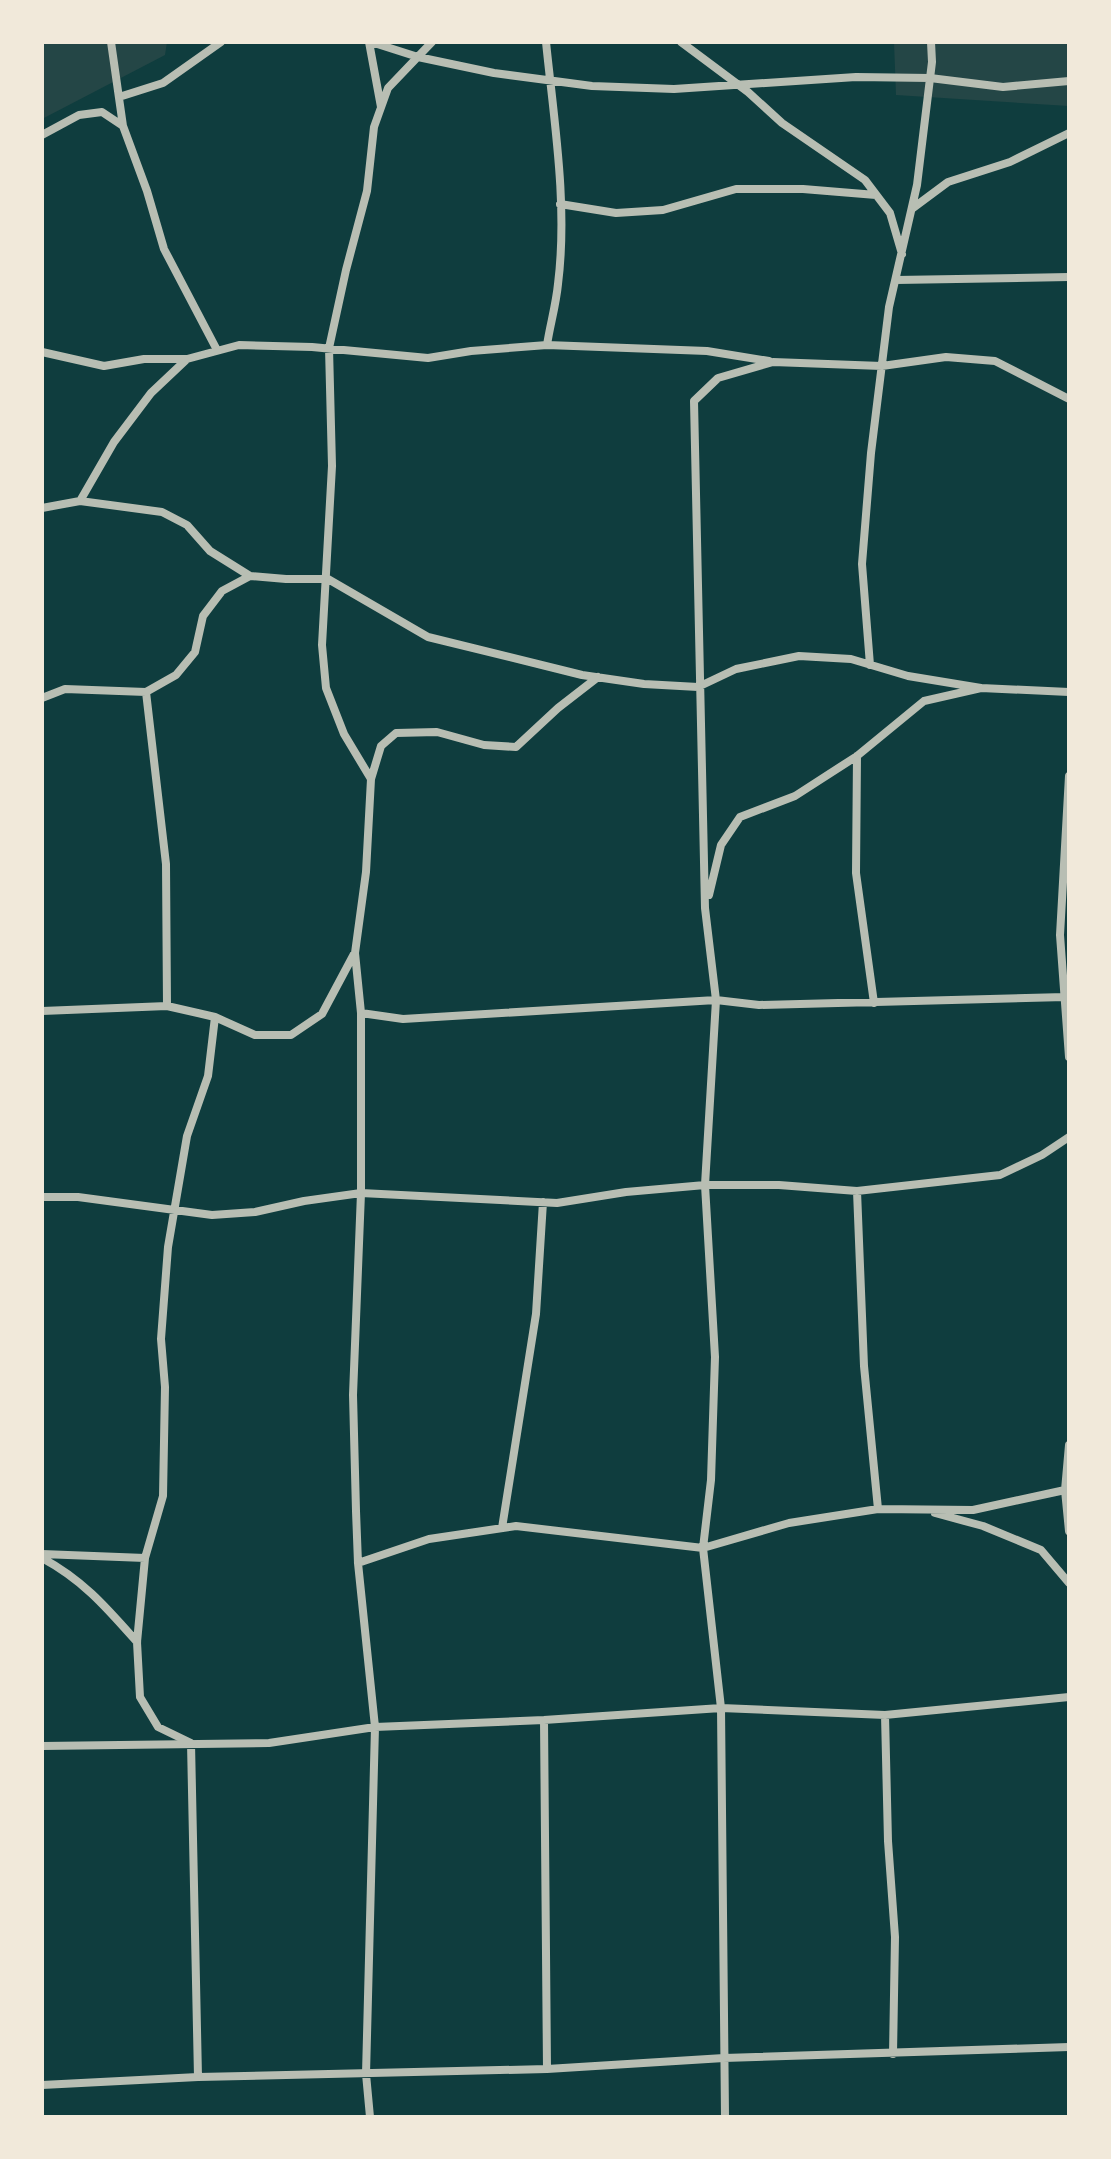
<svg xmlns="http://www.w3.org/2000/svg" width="1111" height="2159" font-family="Overpass,sans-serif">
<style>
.green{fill:#244646}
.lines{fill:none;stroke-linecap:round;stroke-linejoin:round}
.minor{stroke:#b8beb3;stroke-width:8}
</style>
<rect width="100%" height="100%" fill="#0f3d3e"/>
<!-- green -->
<path class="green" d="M42,42H167L165,55L42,119Z
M894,42H1069V106L896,95Z"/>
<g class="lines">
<!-- minor -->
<path class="minor" d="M111,42L123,126L147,191L164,249L217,350
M369,42L381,107
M371,42L418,57L494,73L592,86L674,89L856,77L930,78L1003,87L1069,81
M546,42C554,121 568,205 558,284C556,305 550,325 547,345
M681,42L748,92L782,123L865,180L890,213L902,254
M119,97L163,83L221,42
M42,135L79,115L102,112L123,126
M560,204L616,213L663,210L736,189H803L876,195
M913,208L948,182L1010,162L1069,133
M896,280L1069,277
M42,352L104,366L144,359H186
M80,501L114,442L151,393L187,359L239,345L312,347L428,358L471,351L547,345L707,351L769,361
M42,508L80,501L162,512L187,525L210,551L250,576
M870,665L862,564L871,453L889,307L917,185L932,62L931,42
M146,692L166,864L167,1006
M42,698L65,689L146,692L176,675L195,652L203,616L222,591L250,576L286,579H328L428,637L582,675L644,684L698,687L736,669L799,656L851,659L908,676L981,688
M857,756L856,873L874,1003
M1069,776L1060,935L1069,1057
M371,779L381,746L396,733L437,732L484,745L516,747L558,708L598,677
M709,895L721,845L740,817L795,796L857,756L924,701L981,688L1069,692
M42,1011L167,1006L215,1017L255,1035H291L322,1014L354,954
M361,1013L403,1019L716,1000L759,1005L1065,997
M857,1191L864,1366L878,1509
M42,1197H78L212,1215L255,1212L304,1201L361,1193L557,1203L626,1192L705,1185H779L857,1191L1000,1175L1042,1155L1069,1137
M1069,1445L1065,1490L1069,1531
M935,1513L983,1526L1041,1550L1069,1583
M502,1528L536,1314L543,1202
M42,1554L145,1558
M42,1558C83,1580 106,1607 137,1642
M358,1563L429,1539L516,1526L703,1548L789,1523L878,1509L973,1510L1065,1490
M885,1715L888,1841L895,1937L893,2054
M544,1720L547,2069
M42,1746L269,1743L375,1727L544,1720L721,1708L885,1715L1069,1697
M198,2077L191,1743L158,1727L140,1697L137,1642L145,1558L163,1496L165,1387L161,1339L168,1247L187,1136L208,1076L215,1017
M42,2085L198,2077L547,2069L724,2058L1069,2047
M370,2117L366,2074L375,1727L358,1563L356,1511L353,1395L361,1193V1013L355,953L366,872L371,779L344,734L326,688L322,645L332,466L329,348L346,270L367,191L374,127L388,88L432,42
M725,2117L721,1708L703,1548L711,1480L715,1357L705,1185L716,1000L705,908L694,401L718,378L773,362L882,366L946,357L995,361L1069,399"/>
</g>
<!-- border -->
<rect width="1111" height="2159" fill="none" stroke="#f1e9da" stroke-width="88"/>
</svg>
